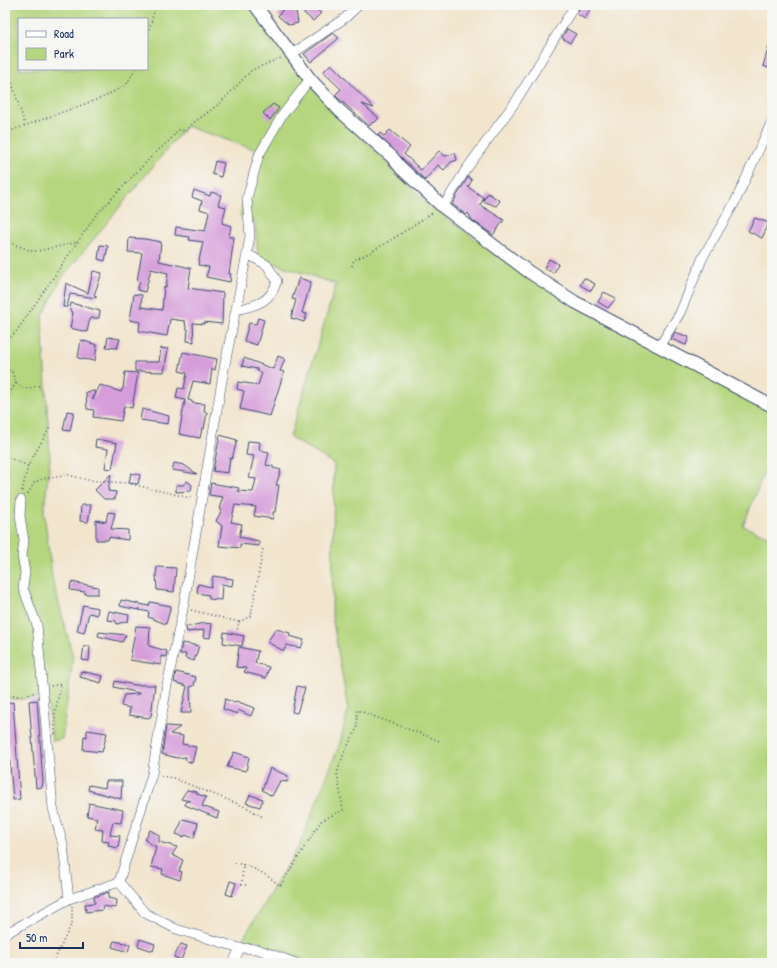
<svg xmlns="http://www.w3.org/2000/svg" width="777" height="968" font-family="'Patrick Hand',sans-serif">
<style>
.green{fill:#b5d67e;stroke:#68826e;fill-rule:evenodd}
.building{fill:#d59dda}
.lines{fill:none;stroke-linecap:round;stroke-linejoin:round}
.minor-casing{stroke:#3b4a6f;stroke-width:10}
.tertiary-casing{stroke:#3b4a6f;stroke-width:14}
.path{stroke:#3b4a6f;stroke-width:1.5;stroke-dasharray:1 3;stroke-linecap:butt}
.minor{stroke:#fff;stroke-width:9}
.tertiary{stroke:#fff;stroke-width:12}
</style>
<rect width="100%" height="100%" fill="#f6f6f2"/>
<filter id="ink" filterUnits="userSpaceOnUse"><feTurbulence type="fractalNoise" baseFrequency=".025" numOctaves="2"/><feDisplacementMap in="SourceGraphic" scale="8" xChannelSelector="R" yChannelSelector="G"/><feConvolveMatrix kernelMatrix="1 2 1 2 8 2 1 2 1" color-interpolation-filters="sRGB"/></filter>
<filter id="wash" filterUnits="userSpaceOnUse"><feTurbulence type="fractalNoise" baseFrequency=".012" numOctaves="4" result="noise"/><feDisplacementMap in="SourceGraphic" scale="16" xChannelSelector="R" yChannelSelector="G"/><feGaussianBlur stdDeviation="0.9" result="paint"/><feColorMatrix in="noise" values="0 0 0 0 0 0 0 0 0 0 0 0 0 0 0 0 0 1.4 0 .05"/><feComposite in="paint" operator="in"/></filter>
<g filter="url(#wash)">
<rect width="100%" height="100%" fill="#f2e5ce"/>
<!-- green -->
<path class="green" d="M5,5H251L356,131L426,202L452,222L497,255L772,406V453L743,526L772,538V963H308L242,940L299,846L340,743L348,710L332,616L334,464L290,437L336,284L258,258L255,221L240,216L256,150L186,126L61,279L42,318L50,458L44,511L52,577L73,657L62,739L52,741L47,697L5,700ZM19,19H147V69H19Z"/>
<g id="blocks">
<!-- building -->
<path class="building" d="M286,5H295L298,23L289,25L278,16Z
M295,5H311L321,13L313,21Z
M581,5H592L585,19L577,14Z
M567,29L576,34L570,43L562,38Z
M333,33L339,38L311,62L304,54Z
M770,42H772V69L763,66Z
M331,64L374,108L362,104L379,118L374,123L373,122L369,126L335,95L341,89L323,72Z
M273,104L279,108L270,120L263,113Z
M390,130L410,147L404,154L421,170L439,151L445,156L455,153L457,160L451,162L444,170L438,165L425,180L378,135L380,133L384,136Z
M215,161L224,163L221,177L212,174Z
M468,177L472,180L468,187L484,198L480,205L504,220L493,235L472,220L468,213L466,215L452,204Z
M194,190L210,196L211,192L221,195L218,205L226,207L222,223L231,226L229,237H234L229,274H231L230,282L206,277L209,267L198,265L203,242L189,240L190,237L175,235L176,227L205,231L209,212L200,209L202,201L192,197Z
M488,193L500,201L496,206L483,201Z
M755,218L769,223L762,238L748,231Z
M129,238L145,239L161,242L159,261L191,268L188,288L223,293L222,324L204,322V324L193,323L194,342L187,341L188,329L186,328L185,321L170,319L167,336L139,331L140,322L130,320L134,294L142,295L141,307L162,310L164,287H166L168,273L151,269L145,292L137,290L140,282L137,281L142,253L128,252Z
M100,245L108,246L105,261L98,259Z
M549,259L558,264L554,273L544,268Z
M93,271L102,273L94,295L96,296V298L70,294L67,307H63L66,283L88,293Z
M299,278L311,282L302,313L307,314L304,322L291,318L296,300L292,299Z
M584,278L595,284L591,291L580,285Z
M604,292L616,298L608,308L598,302Z
M71,303L100,311L99,318H90L87,332L70,328L73,312L70,311Z
M258,318L264,320L257,345L244,341L249,323L256,324Z
M675,332L689,337L686,345L671,339Z
M108,337L120,339L117,348L106,347Z
M81,340L97,345L95,361L78,358Z
M161,348L168,349L164,372L135,371V362H159Z
M183,352L217,359L215,370L212,369L210,384L193,381L188,400L192,401V403L205,404L204,412H207L204,429L202,428L200,438L179,434L185,400L176,398L178,388L184,389L187,373L179,371Z
M278,356L285,359L280,371L284,372L270,416L240,409L244,391L237,389L238,382L258,385L262,373L257,371V369L242,366L244,358L273,369Z
M125,372L138,373L132,408L124,406L121,421L93,417L94,410L87,409L86,392L95,391L93,399L100,385L121,392L122,389H123Z
M142,409L169,416L168,424L140,420Z
M67,411L74,412L70,431L63,430Z
M220,435L237,440L232,459L230,458L228,473L213,471Z
M96,439L117,443L112,469L105,468L108,449L95,447Z
M248,441L260,442L259,450L269,452L266,465L273,466V468L281,470L276,485H279L275,512H273V519L254,516L256,507L235,505L231,522L242,524L239,537L259,541V546L240,544V548L219,546L222,526L216,521L222,510L219,509L223,497L209,495L211,483L239,488L238,491L253,492L256,479L249,478L254,456L246,455Z
M174,463L184,465L197,474L172,470Z
M131,473L140,475L138,484L129,483Z
M111,474L108,491L116,492L115,499H104L95,490Z
M187,481L192,485L191,491L176,492V485H183Z
M81,505H91L88,522L80,521Z
M108,512L115,513L111,529L128,530V540L109,537L108,540H96V520L106,522Z
M157,567L176,568L174,592L157,590L156,575Z
M213,576L233,579L232,586L222,584L221,600L209,599V595L197,593L198,584L211,587Z
M71,582L98,587V594H85V592L70,590Z
M121,600L149,606L150,602L171,606L166,624L148,617L149,612L139,610L140,608L138,610L120,606Z
M83,605L98,608L97,615L89,613L84,633L77,631Z
M109,611L129,615L128,621L117,624L116,621L107,620Z
M204,623L212,624L210,638L203,637L204,630L187,632L186,627Z
M136,626L150,627L149,646L167,651L166,657L161,656V665L130,660Z
M276,629L290,633L289,636L304,640L301,648L286,645L284,651L267,642Z
M99,632L126,635L122,642L98,636Z
M224,632L244,636L242,646L223,643Z
M182,643L199,646L194,661L185,658L186,654H180Z
M84,646H90L89,661L82,660Z
M239,647L258,651L255,663L269,667L266,678L244,672L246,668L236,667Z
M81,671L103,676L101,683L80,677Z
M176,672L196,677L194,686L190,687L191,713H181L187,686L174,682Z
M115,681L135,685H155L151,716L149,718L129,715L130,708L121,706L124,695L139,694V693L114,687Z
M297,686L305,688L297,713L292,712Z
M225,699L235,703L236,701L254,708L251,716L238,710L237,714L223,709Z
M37,700L43,782L42,787L36,788L29,701Z
M13,702L20,799L13,800L5,704Z
M166,726L180,727L170,734L183,736L182,744L196,747L192,763L185,760L186,757L177,758L162,754Z
M87,730L107,733L102,752L83,750L84,736L87,737Z
M234,752L249,757L246,771L227,767Z
M270,768L288,776L287,782L280,781L272,796L262,790Z
M106,781H122L121,799L88,790L89,785L105,788Z
M187,790L197,792V794L206,797L202,806L219,812L217,818L185,805L186,801H190L181,799Z
M250,795L263,799L260,807L246,803Z
M89,803L123,810L121,823L113,822L110,835L120,836L118,848L108,846L109,842L102,841L103,830L95,829L97,818L87,816Z
M183,819L198,823L194,838L185,835L184,837L176,834Z
M150,830L159,835V842L177,847L172,855L183,860L179,871L182,872L180,880L162,874L163,869L151,867L156,847L145,840Z
M230,881L236,883L232,896L226,894Z
M109,892L108,898L117,900L116,908L103,906L102,910L86,912L85,904L95,903L94,897Z
M140,939L155,944L153,951L138,946Z
M114,941L130,944L128,952L112,947Z
M181,944L187,946L181,960L174,957Z"/>
</g>
</g>
<g filter="url(#ink)">
<use href="#blocks" fill-opacity="0" stroke="#3b4a6f" stroke-width="1"/>
<g class="lines">
<!-- minor casing -->
<g class="minor-casing">
<path id="minor" d="M292,54L345,18L359,5
M443,207L465,171L516,101L575,5
M236,310C257,305 270,303 277,281L267,265L247,254
M659,347L680,313L703,257L735,202L772,121
M21,500L20,516L24,541L22,556L25,572L23,588L37,625L53,808L63,845L69,899
M119,882L145,913L176,929L240,948L257,949L296,963
M5,934L69,899L119,882L152,774L167,685L183,609L224,369L247,254L250,236L247,198L259,155L281,117L310,79
M233,963L240,948"/>
</g>
<!-- tertiary casing -->
<g class="tertiary-casing">
<path id="tertiary" d="M255,5L310,79L340,111L392,157L401,168L443,207L529,272L575,302L772,406"/>
</g>
<!-- path -->
<path class="path" d="M5,8L12,5
M147,37L156,5
M5,60L25,125
M5,133L104,97L127,84L135,69
M5,241L32,251H38L78,242
M352,266L354,260C382,248 408,228 434,212
M5,343L16,332L96,215L155,153L170,140L178,130L187,131L192,124L219,104L252,70L281,58
M5,368L12,372L16,383L25,389L42,385
M5,394H9L16,383
M5,456L28,466
M22,491L28,466L50,427
M28,494L34,483L42,479L68,475L87,480L127,483L186,497H193
M191,610L239,622L237,631
M239,622L251,616L263,549
M51,686L61,684L55,713V735
M5,696H26L35,692
M161,776L173,778L248,808L264,818
M235,863C252,866 267,874 280,886L321,821L343,810L337,773L344,753L357,728V710L440,741
M243,864L242,885H247
M53,963L72,923V906"/>
<!-- minor -->
<use href="#minor" class="minor"/>
<!-- tertiary -->
<use href="#tertiary" class="tertiary"/>
</g>
</g>
<!-- margin -->
<rect width="777" height="968" fill="none" stroke="#f6f6f2" stroke-width="20"/>
<!-- legend -->
<rect x="18" y="18" width="130" height="52" fill="#f6f6f2" stroke="#9ea6b7"/>
<rect x="26" y="31" width="20" height="6" fill="#ffffff" stroke="#9ea6b7"/>
<text x="54" y="38" font-size="12" fill="#1b2f5e">Road</text>
<rect x="26" y="48" width="20" height="12" fill="#b5d67e" stroke="#9ea6b7"/>
<text x="54" y="58" font-size="12" fill="#1b2f5e">Park</text>
<!-- scale -->
<path d="M20 942v6h63v-6" fill="none" stroke="#1b2f5e" stroke-width="2"/>
<text x="26" y="942" font-size="12" fill="#1b2f5e" stroke="#f6f6f2" stroke-width="3" paint-order="stroke">50 m</text>
</svg>
